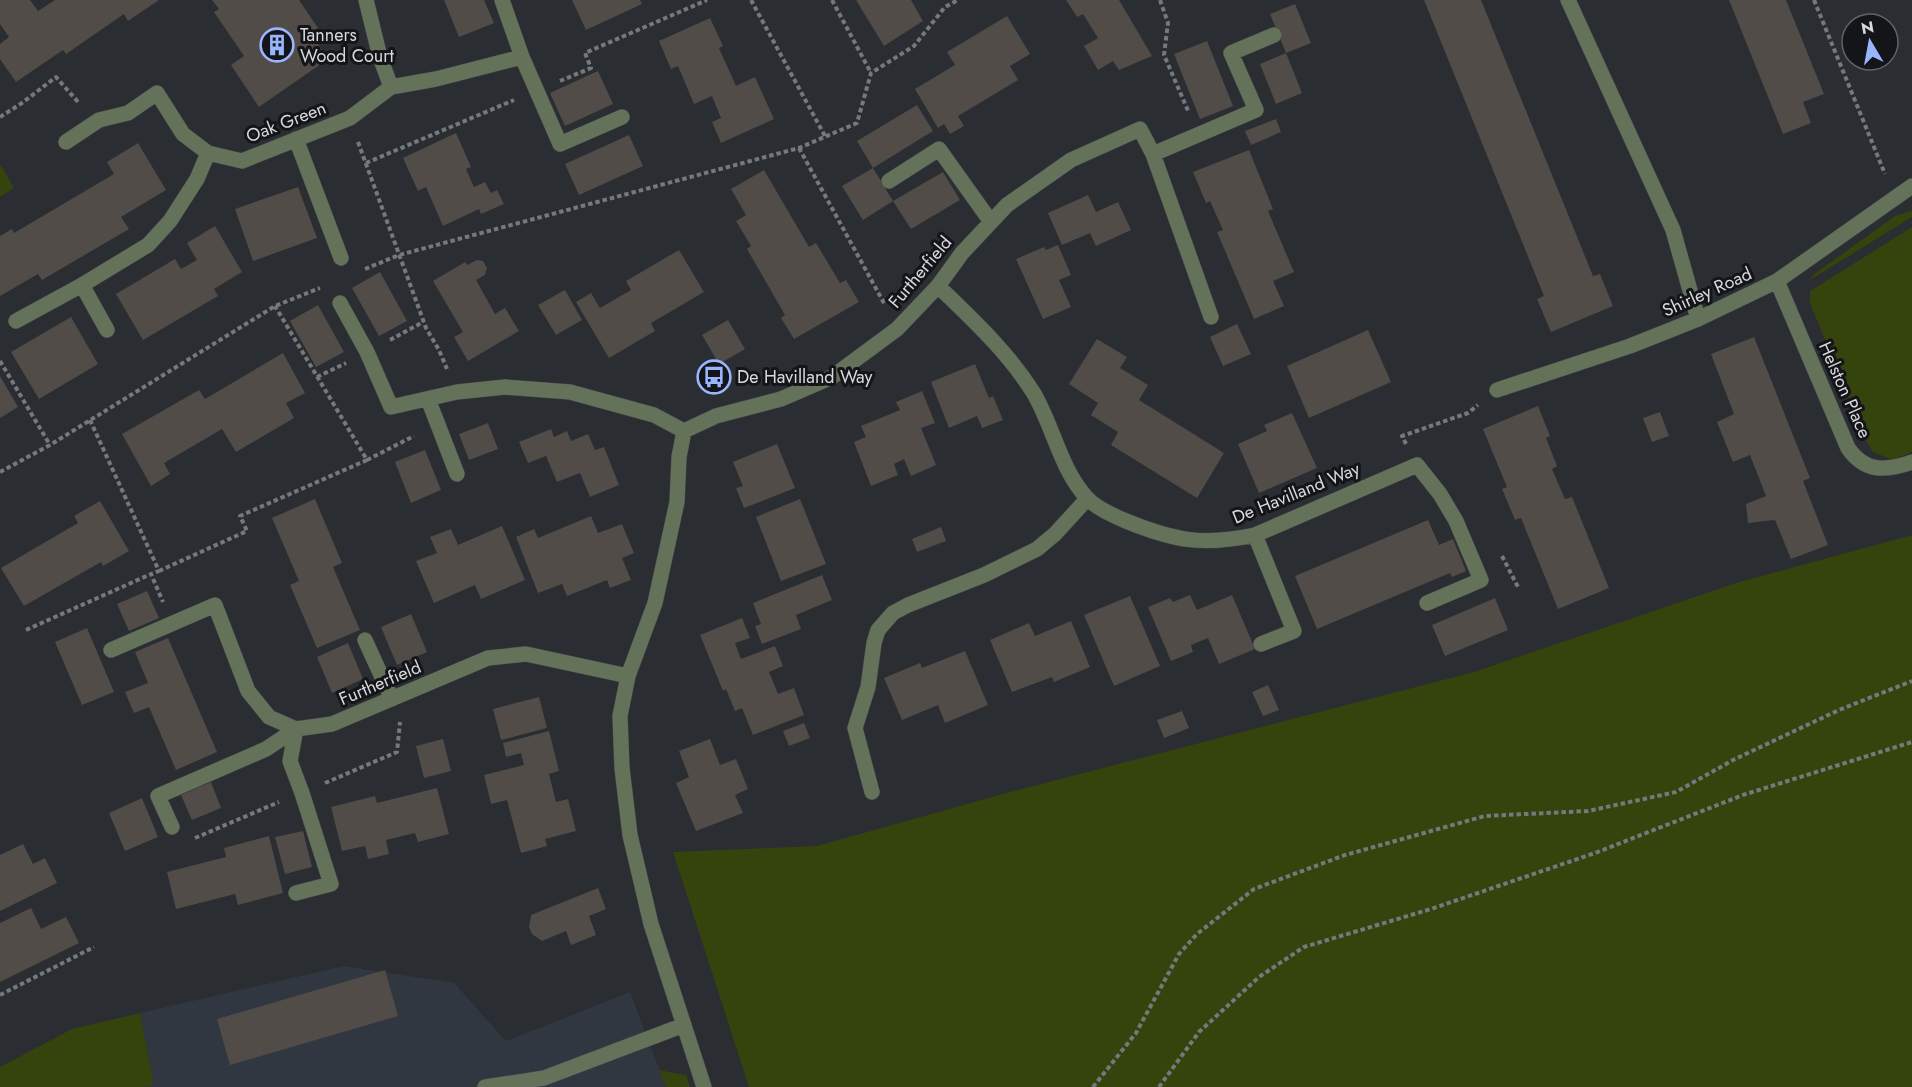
<svg xmlns="http://www.w3.org/2000/svg" width="1912" height="1087" font-family="Jost,sans-serif">
<style>
.built{fill:#303741}
.green{fill:#35430d}
.building{fill:#514c47}
.lines{fill:none;stroke-linecap:round;stroke-linejoin:round}
.minor-casing{stroke:#46494d;stroke-width:16}
.path{stroke:#75787c;stroke-width:4;stroke-dasharray:4.5 3;stroke-linecap:butt}
.minor{stroke:#64725a;stroke-width:15}
.labels{text-anchor:middle;stroke-width:6;stroke-linejoin:round;paint-order:stroke}
.poi-label{font-size:18px;fill:#d7d9dc;stroke:#141518;text-anchor:start}
.street-label{font-size:18px;fill:#d7d9dc;stroke:#141518}
</style>
<rect width="100%" height="100%" fill="#2a2d32"/>
<!-- built -->
<path class="built" d="M344,966L454,983L506,1041L630,992L666,1087H145L154,1084L140,1013Z"/>
<!-- green -->
<path class="green" d="M0,164L14,188L0,197Z
M1912,211V217L1810,280L1813,275L1895,216Z
M1912,227V452L1893,460L1873,452L1867,442L1810,303V291Z
M1912,535V1087H749L673,852L817,846L1010,792L1474,672L1736,583Z
M140,1013L154,1085L145,1087H0V1067L72,1029Z
M659,1070L686,1075L690,1087H666Z"/>
<!-- building -->
<path class="building" d="M0,0H30L38,11L55,0H159L128,21L124,14L66,54L63,50L16,82L0,59V44L9,37L0,24Z
M212,0H299L318,28L311,33L328,59L259,107L231,65L244,56L214,12L219,9Z
M444,0H484L494,23L459,37Z
M572,0H640L642,4L586,30Z
M856,0H911L923,21L884,46Z
M1066,0H1119L1152,56L1119,70L1113,61L1098,70L1084,46L1098,38L1083,14L1077,17Z
M1424,0H1481L1593,276L1600,274L1613,306L1551,332L1537,299L1544,296Z
M1729,0H1786L1824,94L1803,102L1811,123L1783,134Z
M1295,4L1311,43L1286,53L1270,14Z
M1007,16L1030,54L1010,66L1018,80L958,116L964,126L950,134L944,124L938,128L915,89L955,65L947,52Z
M710,18L723,46L719,48L736,86L755,77L774,119L721,143L712,122L721,118L712,96L694,104L678,66L671,69L659,41Z
M1207,41L1233,106L1200,119L1174,54Z
M1286,53L1302,93L1276,104L1260,64Z
M598,71L613,104L565,126L550,93Z
M917,105L933,131L873,168L857,141Z
M1276,119L1281,132L1251,145L1245,131Z
M456,133L471,167L466,169L474,187L485,182L491,193L497,190L504,204L481,214L479,209L443,226L426,187L418,191L403,158Z
M629,135L643,166L579,195L565,164Z
M138,143L166,190L121,217L129,229L42,280L38,274L0,296V236L12,229L14,233L114,174L107,162Z
M1249,150L1273,209L1268,211L1294,272L1273,281L1284,306L1254,319L1217,232L1223,230L1210,201L1206,203L1193,172Z
M873,168L893,201L943,172L960,200L911,229L893,201L863,220L842,186Z
M764,170L809,247L816,243L840,283L846,280L859,302L794,339L781,318L785,315L747,249L751,246L736,221L746,215L731,189Z
M298,187L317,238L253,261L235,209Z
M1088,195L1096,212L1118,202L1131,230L1096,246L1090,233L1062,245L1048,213Z
M215,226L242,272L214,289L218,296L143,340L116,294L175,259L181,269L197,260L187,243Z
M1058,245L1071,275L1059,280L1071,307L1043,319L1016,259L1044,247L1046,250Z
M679,250L704,292L651,323L655,331L609,358L576,302L591,293L600,308L631,290L626,281Z
M477,260L483,261L487,268L485,275L476,280L495,314L505,308L519,331L468,361L454,337L463,332L433,281L465,262L467,265Z
M380,272L407,321L379,336L352,288Z
M565,290L582,320L556,335L538,305Z
M318,305L344,352L316,367L290,321Z
M71,317L98,364L39,399L11,352Z
M728,320L745,349L719,364L702,335Z
M1237,324L1251,354L1223,366L1210,337Z
M1368,330L1391,382L1309,418L1287,366Z
M1754,337L1810,478L1803,481L1828,545L1791,559L1775,520L1748,523L1746,504L1766,496L1750,455L1733,462L1717,422L1734,414L1711,354Z
M1097,339L1127,357L1120,368L1148,385L1139,400L1224,453L1197,498L1111,445L1118,432L1091,415L1098,403L1069,384Z
M283,353L305,393L286,403L294,418L236,452L222,429L164,463L170,474L151,486L122,434L199,390L205,399Z
M975,364L989,398L993,396L1003,420L982,428L977,416L949,428L931,382Z
M0,376L18,407L0,418Z
M922,391L935,423L921,428L936,465L911,476L904,459L894,464L898,475L871,486L854,442L866,437L861,426L900,410L896,402Z
M1538,406L1550,436L1546,438L1557,466L1552,469L1565,499L1572,497L1609,588L1558,609L1521,518L1515,520L1502,489L1507,487L1483,429Z
M1660,412L1669,436L1652,442L1643,418Z
M1292,413L1317,468L1259,493L1238,444L1267,431L1264,425Z
M488,423L498,449L469,460L459,434Z
M551,429L554,437L567,431L571,441L588,434L595,450L604,447L619,485L590,497L580,473L557,482L546,456L528,463L519,442Z
M777,444L795,488L744,508L736,488L743,486L733,462Z
M425,450L441,490L411,503L395,462Z
M315,499L342,563L333,567L360,630L317,648L290,585L299,581L272,518Z
M800,499L826,564L781,581L756,517Z
M100,501L129,551L103,566L101,562L24,606L1,568L78,523L74,516Z
M591,516L598,533L622,524L634,553L622,558L631,580L610,588L607,580L567,596L562,584L538,593L516,537L534,529L538,538Z
M1428,520L1439,545L1453,539L1466,571L1452,577L1450,573L1317,629L1295,576Z
M502,526L525,580L481,599L475,585L434,603L416,561L437,553L430,537L451,529L458,545Z
M941,527L946,541L917,552L912,539Z
M822,575L832,600L796,615L801,629L762,644L755,626L761,624L753,603Z
M147,591L159,618L129,631L117,604Z
M1190,595L1197,610L1232,595L1255,649L1219,664L1208,638L1191,645L1193,652L1171,661L1148,607L1170,598L1173,602Z
M1130,596L1160,666L1114,686L1084,615Z
M1495,598L1508,630L1445,656L1432,625Z
M411,614L427,652L397,665L381,627Z
M742,618L750,638L735,643L741,659L775,646L783,666L769,672L778,694L794,688L804,715L753,735L742,708L735,711L726,689L723,691L700,635Z
M1071,621L1090,667L1054,682L1052,677L1012,692L990,640L1029,623L1035,636Z
M87,628L114,692L82,705L55,642Z
M168,638L217,752L176,770L149,707L134,713L125,692L148,683L135,652Z
M348,643L363,679L332,693L317,657Z
M965,651L988,705L945,723L938,705L902,720L884,678L920,663L922,668Z
M1268,685L1279,710L1263,716L1252,692Z
M539,697L547,728L501,740L493,709Z
M1182,711L1189,728L1164,738L1157,720Z
M804,723L810,738L789,746L783,731Z
M549,731L559,771L549,774L556,802L568,799L576,831L545,839L547,846L521,853L507,800L491,804L484,775L524,765L521,753L506,757L503,743Z
M443,739L451,771L424,778L416,746Z
M710,739L720,765L736,759L748,789L735,795L743,813L696,831L676,783L689,777L679,751Z
M211,782L221,808L192,820L181,795Z
M437,788L449,834L418,842L415,833L386,840L389,854L368,859L365,846L342,851L331,807L375,796L377,803Z
M142,798L158,837L125,851L109,813Z
M303,831L312,867L285,874L275,837Z
M269,836L283,893L238,905L235,894L176,909L167,872L226,857L224,848Z
M23,844L33,864L45,858L57,883L0,911V855Z
M598,888L606,909L589,916L596,935L571,945L566,931L542,941L532,934L529,927L531,915Z
M31,908L41,929L66,917L79,943L0,982V923Z
M385,970L398,1016L230,1065L217,1019Z"/>
<g class="lines">
<!-- minor casing -->
<g class="minor-casing">
<path id="minor" d="M502,0L522,57L560,144L622,117
M1568,0L1673,230L1698,319
M391,87L436,79L522,57
M296,139L341,258
M66,142L99,120L128,113L157,93L183,134L208,153L242,161L350,118L391,87L380,57L366,0
M1153,154L1211,317
M889,181L939,149L991,222
M1777,281L1848,448C1865,473 1886,471 1912,462
M82,285L107,330
M938,286C972,319 1007,351 1033,392C1053,425 1060,469 1087,498C1096,508 1114,516 1126,521C1175,541 1203,546 1255,535L1417,465L1440,494L1456,521L1481,580L1427,603
M340,303L367,352L391,407L457,392L505,387L570,392L654,415L684,431
M16,321L82,285L148,245L170,221L197,179L208,153
M1497,390L1630,346L1698,319L1777,281L1912,186
M428,399L457,474
M1255,535L1294,631L1261,644
M365,640L392,699
M111,650L215,605L248,691L269,717L296,729L332,724L488,658L526,654L628,676
M872,792L855,728L868,687L874,643L878,630L893,613L908,605L984,575L1037,549L1055,534L1087,499
M172,827L158,796L266,749L296,729
M296,893L331,884L302,793L290,761L296,729
M485,1087L544,1078L684,1025
M704,1087L651,924L630,835L622,768L620,716L628,676L655,603L677,502L679,457L684,431L716,416L781,399L832,377L897,329L938,286L962,253L1007,205L1071,160L1140,129L1153,154L1256,110L1231,53L1274,35"/>
</g>
<!-- path -->
<path class="path" d="M751,0L826,138
M832,0L871,73
M1160,0L1168,23L1164,55L1189,113
M1814,0L1885,174
M560,81L591,68L585,53L707,0
M0,117L22,103L56,77L79,103
M358,142L426,328L439,350L447,369
M799,148L885,305
M366,163L514,100
M365,269L399,255L799,148L857,123L871,73L914,46L945,7L958,0
M390,340L423,322
M0,361L50,445
M317,377L346,363
M90,420L159,571L151,574L163,602
M1406,444L1402,436L1468,413L1478,405
M367,460L414,436
M0,472L50,445L275,306L320,288
M1502,556L1519,589
M159,571L247,531L240,516L367,460L275,306
M26,630L151,574
M325,783L397,752L400,722
M195,838L279,802
M0,995L94,947
M1093,1087L1136,1033L1179,954L1197,934L1254,889L1345,855L1485,816L1588,811L1676,792L1735,759L1839,710L1912,681
M1159,1087L1199,1032L1259,977L1304,947L1431,909L1595,853L1743,795L1912,742"/>
<!-- minor -->
<use href="#minor" class="minor"/>
</g>
<!-- icons -->
<defs>
<g id="building-ring" transform="scale(1.725)"><circle r="9.5" fill="#141518" stroke="#99b5fd" stroke-width="1.5"/><path d="M-4-6H4V6H1V3H-1V6H-4ZM-2.5-4.3h1.7v1.8h-1.7ZM.8-4.3h1.7v1.8H.8ZM-2.5-1h1.7V.8h-1.7ZM.8-1h1.7V.8H.8Z" fill="#99b5fd"/></g>
<g id="bus-ring" transform="scale(1.725)"><circle r="9.5" fill="#141518" stroke="#99b5fd" stroke-width="1.5"/><path d="M-5-6H5V4H4V6H2V4H-2V6H-4V4H-5ZM-3.5-4V0h7V-4ZM-3.5 1.2v1.5H-2V1.2ZM2 1.2v1.5H3.5V1.2Z" fill="#99b5fd"/></g>
</defs>
<g fill-rule="evenodd">
<use href="#building-ring" x="277" y="45"/>
<use href="#bus-ring" x="714" y="377"/>
</g>
<g class="labels">
<!-- poi labels -->
<g class="poi-label">
<text x="300" y="41">Tanners<tspan x="300" dy="21">Wood Court</tspan></text>
<text x="737" y="383">De Havilland Way</text>
</g>
<!-- street labels -->
<g class="street-label">
<text transform="translate(286 122) rotate(-21)" y="6">Oak Green</text>
<text transform="translate(920 272) rotate(-50)" y="6">Furtherfield</text>
<text transform="translate(1707 292) rotate(-24)" y="6">Shirley Road</text>
<text transform="translate(1845 390) rotate(66)" y="6">Helston Place</text>
<text transform="translate(1296 493) rotate(-22)" y="6">De Havilland Way</text>
<text transform="translate(380 683) rotate(-23)" y="6">Furtherfield</text>
</g>
</g>
<!-- north arrow -->
<g transform="translate(1870 42) rotate(350)"><circle r="28" fill="#141518" stroke="#626366" stroke-width="1.5"/>
<path d="M0-4.5L10 22L0 15L-10 22Z" fill="#99b5fd"/>
<text y="-9" font-size="16" font-weight="bold" text-anchor="middle" fill="#d7d9dc">N</text>
</g>
</svg>
